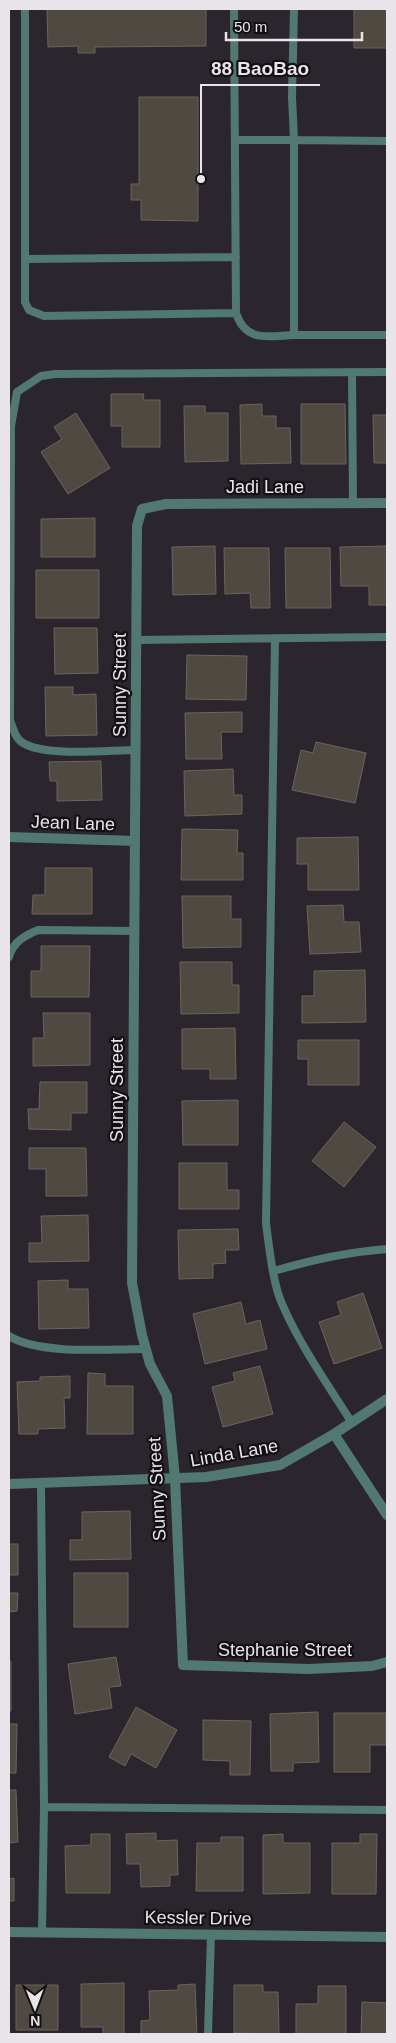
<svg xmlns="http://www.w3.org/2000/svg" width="396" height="2043" font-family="Arial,sans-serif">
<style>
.building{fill:#4f4941;stroke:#6b655d}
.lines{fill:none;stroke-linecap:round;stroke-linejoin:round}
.service{stroke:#517971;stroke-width:8}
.minor{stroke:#517971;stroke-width:10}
.labels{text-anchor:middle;stroke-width:4.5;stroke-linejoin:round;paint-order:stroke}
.street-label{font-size:18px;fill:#e8e4e9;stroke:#121013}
.leader{fill:none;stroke:#e8e4e9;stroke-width:2}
.callout-dot{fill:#e8e4e9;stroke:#121013;stroke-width:2}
.callout-label{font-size:19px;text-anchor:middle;font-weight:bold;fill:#e8e4e9;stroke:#121013;stroke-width:4.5;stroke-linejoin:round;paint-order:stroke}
</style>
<rect width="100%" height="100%" fill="#2b262d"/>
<!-- building -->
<path class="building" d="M47,9H206V46L95,47V53H78V46L48,47Z
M354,9H387V48H354Z
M139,97H198V221L141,220V200H131V184H139Z
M111,394H144L143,400H160V447H122V426H111Z
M262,404V416H276V428H290L291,463L241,464L240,405Z
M301,404H345L346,464H301Z
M184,406H205V413H228V461L185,462Z
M76,413L110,468L68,494L41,452L62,439L54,427Z
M373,415H387V463H374Z
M95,518V557H41V519Z
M215,546L216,594L173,595L172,547Z
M387,546V605H369V586H341L340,547Z
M224,548H269L270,608H251L250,593L225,594Z
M285,548H330L331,608H286Z
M36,570H99V618H36Z
M54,628H97L98,673L55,674Z
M187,655L247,656L246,700L186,699Z
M45,687H73V695L96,694L97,735L46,736Z
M242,712V732H221L222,759H186L185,713Z
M316,742L366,753L355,803L292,790L301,750L313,753Z
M101,761L102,800L57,801V781H50L49,762Z
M233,769L234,795H242V814L185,816L184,771Z
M182,829L238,830L237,853H243V880H181Z
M358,837L359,890H308V864H297V838Z
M45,868H92V914H32L33,895H45Z
M182,896H231V919H241V947L183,948Z
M343,905L344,922H359L361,952L310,954L307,906Z
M41,946H90L89,997H31V971H41Z
M180,962H232V985H239V1013L181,1014Z
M365,970L366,1022L302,1023V996H314V971Z
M43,1013H90V1065L33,1066V1038H44Z
M235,1028L236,1079H210V1069H182V1029Z
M298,1040H359V1085H308V1059H298Z
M40,1082H87V1113H71V1130L29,1129L28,1109H39Z
M238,1100V1145H183L182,1101Z
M344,1122L376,1147L344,1187L312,1161Z
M29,1148H86L87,1196H46V1169H29Z
M179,1163H227V1190H239V1209H179Z
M88,1215L89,1261L29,1262V1243H42L41,1216Z
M238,1229L239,1250H225L226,1263L213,1264V1278L179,1279L178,1230Z
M68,1280V1289H88L89,1328L39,1329L38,1281Z
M363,1293L382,1348L334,1364L319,1322L341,1315L337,1302Z
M241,1302L246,1324L260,1320L267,1349L205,1364L193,1314Z
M260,1366L273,1414L223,1427L212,1387L235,1381L233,1373Z
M88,1373L105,1374V1386H133V1434H87Z
M70,1376V1398H64L65,1428L38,1429V1434H19L17,1382L40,1381V1377Z
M130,1511L131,1559L70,1560V1540H82V1512Z
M9,1529V1544H18V1575H9Z
M74,1573H128V1627H74Z
M9,1593H18L17,1611L9,1612Z
M116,1657L121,1686L109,1687L112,1708L75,1714L68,1664Z
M9,1661H11V1711H9Z
M136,1707L177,1730L156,1768L131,1754L125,1766L109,1757Z
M318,1712L319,1762L293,1763V1771H271L270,1714Z
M334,1713H386V1745H370V1772H334Z
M203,1720L251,1721L250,1775H230V1761L203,1760Z
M9,1724H17L16,1773H9Z
M9,1790H16L18,1842L9,1843Z
M156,1833V1841L177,1840L178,1875H170V1886L141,1887L140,1864H127L126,1834Z
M91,1834H110V1893H66L65,1846L91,1845Z
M283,1834V1843H310V1893L263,1894V1835Z
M360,1834H377L376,1894H332V1843H360Z
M221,1837H243V1891H196L197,1843H221Z
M14,1878V1901H9V1879Z
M124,1983V2034H103V2027H81V1984Z
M195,1984L197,2034H141V2021L150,2020L149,1991L178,1990V1985Z
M16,1985H58V2030H16Z
M234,1985H263V1992H278L279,2034L234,2033Z
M318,1986H346V2034H296V2004H318Z
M362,2002L387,2003V2034H361Z"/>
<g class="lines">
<!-- service -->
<path class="service" d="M25,9V259L236,257
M234,9L236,313C246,343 268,336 294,335
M294,9L292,97L294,140L387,141
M235,140H294V335H387
M25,259V302L29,310L44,316L236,313
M352,372L353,503
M275,639L266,1223C269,1246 273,1286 283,1306C301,1347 328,1385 352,1423
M137,640L387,637
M136,750C108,750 46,757 23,743C15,738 13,728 10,720L11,426L17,392L41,376L55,374L387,372
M9,957C13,942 24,936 38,930L135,931
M274,1271C311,1260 348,1252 387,1249
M9,1336C39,1355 109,1349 146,1349
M41,1482L44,1807
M42,1933L44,1807L387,1810
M208,2034L211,1935"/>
<!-- minor -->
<path class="minor" d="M387,503L166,504L142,509L137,526L132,1283L142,1335L150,1364L167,1396L175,1478L183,1665L309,1669L372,1666L387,1662
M9,837L135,841
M334,1434L387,1515
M9,1484L206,1477L280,1465L334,1434L387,1399
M9,1932L387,1937"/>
</g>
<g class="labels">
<!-- street labels -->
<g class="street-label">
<text x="265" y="493">Jadi Lane</text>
<text transform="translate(120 685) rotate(-90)" y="6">Sunny Street</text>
<text transform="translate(73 823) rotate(2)" y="6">Jean Lane</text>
<text transform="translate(117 1090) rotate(-90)" y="6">Sunny Street</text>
<text transform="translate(234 1453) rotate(-10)" y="6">Linda Lane</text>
<text transform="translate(157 1489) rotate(-93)" y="6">Sunny Street</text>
<text x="285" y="1656">Stephanie Street</text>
<text transform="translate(198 1918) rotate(1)" y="6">Kessler Drive</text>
</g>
</g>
<!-- callouts -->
<path class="leader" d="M201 179L201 85H320"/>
<circle class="callout-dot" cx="201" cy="179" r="5"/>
<g class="callout-label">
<text x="260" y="75">88 BaoBao</text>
</g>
<!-- border -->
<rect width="396" height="2043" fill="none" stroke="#e8e4e9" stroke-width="20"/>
<!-- north arrow -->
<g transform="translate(35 2008) rotate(179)" stroke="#121013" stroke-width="4" paint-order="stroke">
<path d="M0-4L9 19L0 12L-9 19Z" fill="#e8e4e9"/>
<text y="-8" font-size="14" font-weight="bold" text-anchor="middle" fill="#e8e4e9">N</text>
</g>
<!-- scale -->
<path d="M226 32v8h136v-8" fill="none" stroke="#e8e4e9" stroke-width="2.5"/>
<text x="234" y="32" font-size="15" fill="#e8e4e9" stroke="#121013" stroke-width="4" paint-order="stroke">50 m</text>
</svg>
